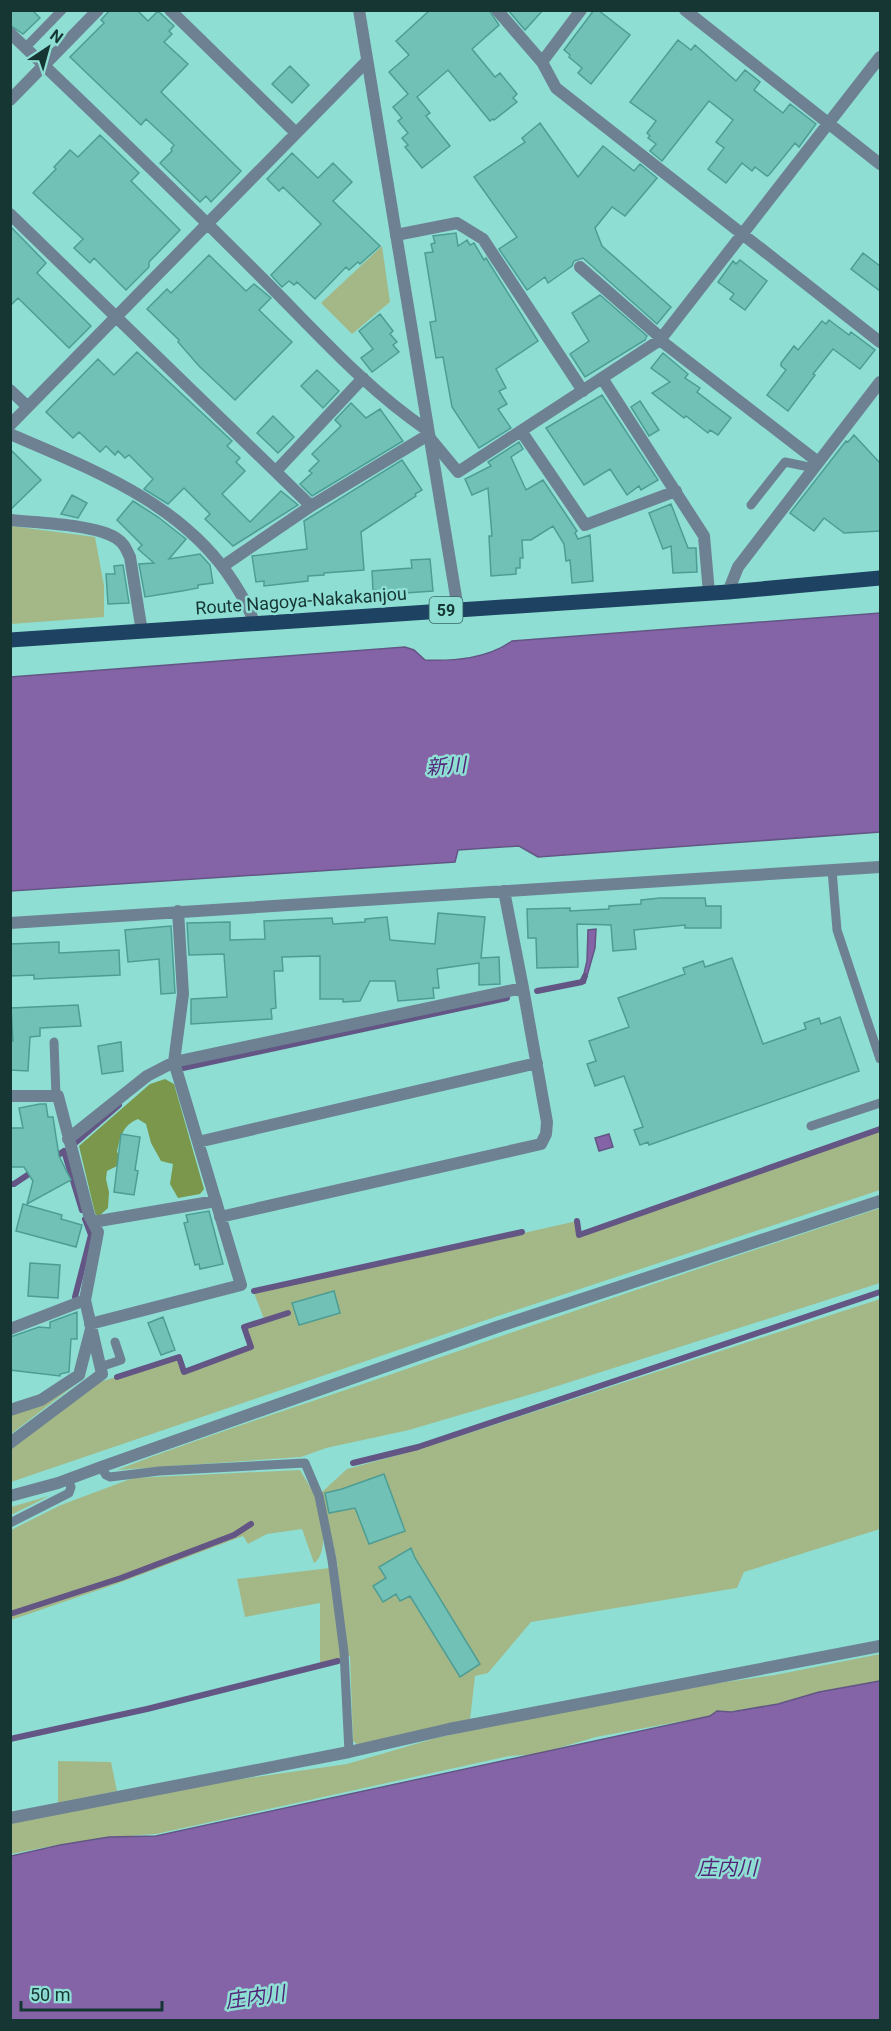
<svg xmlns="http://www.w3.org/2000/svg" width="891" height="2031" font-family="Roboto,'Noto Sans JP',sans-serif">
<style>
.green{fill:#a4b887}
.forest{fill:#7b974c}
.water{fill:#8563a7;stroke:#635684;stroke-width:1.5}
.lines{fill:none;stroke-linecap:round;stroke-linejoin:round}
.stream{stroke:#635684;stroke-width:6}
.building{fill:#72c1b7;stroke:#4d9d94;stroke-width:1.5}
.service{stroke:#6e8193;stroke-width:9}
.minor{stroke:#6e8193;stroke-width:12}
.tertiary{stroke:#6e8193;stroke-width:12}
.primary{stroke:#1e4362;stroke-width:15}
.labels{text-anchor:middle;stroke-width:5;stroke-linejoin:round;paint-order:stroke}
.shield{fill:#8eded4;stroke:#396863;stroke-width:1.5}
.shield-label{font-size:16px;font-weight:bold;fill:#153633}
.street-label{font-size:18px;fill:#153633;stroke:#8eded4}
.water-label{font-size:20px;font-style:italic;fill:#522477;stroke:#8eded4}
</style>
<rect width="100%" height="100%" fill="#8eded4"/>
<!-- green -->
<path class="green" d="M382,246L390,302L352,334L321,303Z
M11,526L95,537L104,586V617L11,624Z
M880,1129V1190L492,1318L11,1482V1449L100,1382L179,1357L185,1372L251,1347L244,1327L264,1319L254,1293L577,1221L580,1235Z
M880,1208V1283L545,1390L409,1430L326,1448L301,1457L117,1470C209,1434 303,1405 395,1373C557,1316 718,1262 880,1208Z
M880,1299V1529L744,1572L737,1588L531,1622L488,1673L475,1676L470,1720L358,1745L353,1741L350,1656L320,1664V1603L245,1617L237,1579L338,1567L322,1492L347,1469L420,1449Z
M89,1374L11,1434V1415L41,1404Z
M300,1470C305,1479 311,1487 314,1495C322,1511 330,1552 314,1563L302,1529L267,1534L248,1544L243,1536L119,1583L11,1620V1530L61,1505L133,1478Z
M49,1496L11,1515V1507Z
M880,1654V1680L874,1683L819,1692L778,1704L732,1711H717L710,1716L596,1737L538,1754L509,1756L156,1834C106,1837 59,1844 11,1854V1821L221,1782L347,1764L436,1738L562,1710L684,1688L775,1675Z
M58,1761L111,1762L117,1791L58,1804Z"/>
<!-- forest -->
<path class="forest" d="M165,1079L174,1084L204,1189L200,1194L178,1198L170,1184L173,1164L161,1161L151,1143L146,1124L138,1119C123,1125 120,1137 117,1152L120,1156L117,1166L107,1171L106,1179L109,1192L108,1208L98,1217L95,1213L79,1146L150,1084Z"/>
<!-- water -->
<path class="water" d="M880,613V832L538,857L519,846L458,850L455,862L11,891V677L405,647L414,650L425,660C454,661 487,659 512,641Z
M596,929L595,948L585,983L582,982L587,961L588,930Z
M609,1134L613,1147L599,1151L595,1138Z
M880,1681V2020H11V1856L60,1845L109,1837L156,1836L710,1716L717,1711L731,1712L778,1704L819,1692Z"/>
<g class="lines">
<!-- stream -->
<path class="stream" d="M537,991L582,982L585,976
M183,1068L507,998
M74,1144L119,1105
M54,1158L64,1151L82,1210
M10,1184H14L35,1170
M577,1221L579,1235L880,1129
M254,1291L522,1232
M75,1297L91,1235L85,1219
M117,1377L179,1357L184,1372L251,1347L244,1327L288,1313
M353,1463L418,1447L880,1292
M10,1614L121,1578L234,1535L251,1524
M10,1739L147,1709L338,1661"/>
</g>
<!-- building -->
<path class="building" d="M10,10H32L40,18L23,34L10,25Z
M110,10H137L148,21L158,11L174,26L169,31L172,34L164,42L188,64L161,92L241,171L211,202L206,196L200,202L160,163L172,151L171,149L174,145L146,119L141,125L70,57L104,23L101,20Z
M430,10H489L499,25L472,49L495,77L500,73L517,94L513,98L517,102L494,120L493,119L490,121L448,70L417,97L430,113L426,116L450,146L422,168L405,147L408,145L402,138L408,133L398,121L402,118L393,107L408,94L389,72L409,55L396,41Z
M508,10H543L525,30Z
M594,10H598L630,35L591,84L578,73L582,68L569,57L570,55L564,50Z
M678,40L691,50L695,45L736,81L745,70L760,82L754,90L783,113L790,104L816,124L799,147L795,143L769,175L767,176L755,167L752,171L742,163L726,183L708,169L724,148L716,142L733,120L709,101L662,161L650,151L656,144L648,138L650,136L647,133L656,121L630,102Z
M290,66L309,85L292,103L272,84Z
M540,123L578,177L603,146L634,171L640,164L657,178L625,216L612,207L595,228L602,246L671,307L657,324L583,258L574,261L572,266L548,283L545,277L527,290L499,249L517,237L474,177L525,142L522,138Z
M100,135L139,173L131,181L180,230L149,262V267L126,290L94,258L90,263L74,248L83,239L33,193L56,169L54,167L70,150L78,157Z
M292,153L318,178L333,163L352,182L333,201L380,246L360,264L358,262L349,270L346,267L315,299L297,282L294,285L289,281L282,287L271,275L321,224L283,187L279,191L267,179Z
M10,226L46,263L37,273L91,326L69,348L18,298L10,306Z
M456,233L458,246L467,240L470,245L474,243L484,260L486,258L538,341L496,369L506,388L499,391L507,404L498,409L511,428L479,448L452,407L443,357L436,358L430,322L436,321L425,253L433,252L431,244L435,243L433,236Z
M863,253L880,266V291L851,269Z
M209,255L246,291L254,284L271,298L259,310L292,342L235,400L199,366L178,342L179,340L147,309L167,289L171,293Z
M740,260L767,281L745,310L730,299L734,294L718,282L733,261L736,264Z
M600,295L647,336L645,340L585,377L570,354L589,341L572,313Z
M380,314L393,331L390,334L397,342L393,345L399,352L372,372L361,358L373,349L359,331Z
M829,320L849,335L851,332L875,350L860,369L833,349L813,374L815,375L788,411L767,395L786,370L781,366V363L794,346L798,350L822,321L826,324Z
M137,352L232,441L227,446L240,458L236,462L245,471L222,494L250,522L281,491L298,505L233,546L205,519L210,514L184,488L168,504L144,489L153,479L129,455L125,458L118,451L115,455L106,446L100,452L79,432L73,438L46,412L98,359L114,375Z
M663,353L688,374L685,378L700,388L697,392L731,418L718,435L710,430L708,433L686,416L684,418L652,393L670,382L651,368Z
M317,370L339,391L323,408L301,386Z
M602,395L658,480L641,490L639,486L627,495L610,469L584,485L546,428Z
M640,401L659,430L649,436L631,407Z
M351,403L366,418L380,409L403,441L312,496L300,484L312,473L309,471L319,461L312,454L341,426L335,420Z
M273,416L294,437L278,453L257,433Z
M854,435L880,463V531L844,533L824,518L814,531L790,513L846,441L848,442Z
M519,442L523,449L511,457L526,490L543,480L577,531L575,533L578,539L590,535L593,581L572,583L570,560L566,561L564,544L553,526L531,540H522L523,558H520V568H516V574L491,576L489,536H492L488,488L472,495L465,479L491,466L488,462Z
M10,449L41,480L10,510Z
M402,460L422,490L415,494L416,496L361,532L364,570L324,573V575L308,576V581L264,586V581L256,582L252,556L307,549L304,521Z
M72,495L87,503L78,518L61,514Z
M133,501L158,517L186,539L169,559L200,554L210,565L213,583L198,585V588L182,591L145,597L139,564L154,563L138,549L142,545L117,520Z
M671,504L688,548H696L697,572L673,573L671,546L663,549L649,513Z
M430,559L433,591L377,595L376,590L373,591L372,571L412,568L411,560Z
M123,565L129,603L108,604L106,574H115L114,566Z
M660,898H705L706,906H721V928H685V925L634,930L636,949L613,951L611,925L577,924L578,967L537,968L536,938H528L527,909L570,908V911L609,909V906L641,904V900Z
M438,913L485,917L481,958L499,957L500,984L479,985V963L437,969L439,988H433L434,998L398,1001L395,981H370L360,1001L343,1002V999H320V956L282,957L283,971H274L276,1008L271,1009L272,1019L191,1024V999L227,997L224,954L189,955L187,923L230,922V940L265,939L264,921L332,918L333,924L365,922V919L387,917L390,940L435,944Z
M171,926L175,993L161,994L159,959L128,962L125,930Z
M59,942V953L119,950L120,975L34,979V975L10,976V944Z
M732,958L763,1044L806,1029L804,1023L819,1018L821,1024L840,1017L859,1071L649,1145L648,1142L640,1145L634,1130L643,1127L624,1076L595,1086L587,1064L596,1061L589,1041L629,1027L618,998L685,974L683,968L703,961L705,967Z
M78,1005L81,1026L40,1028V1036L30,1037L28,1071L10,1070V1041H13L11,1008Z
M121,1042L123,1071L102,1074L98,1046Z
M40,1104H46L48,1117H53L59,1156L71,1180L27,1204L33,1181L24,1167H10V1128H23L19,1108Z
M121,1134L140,1137L135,1170L138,1171L134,1195L114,1192Z
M23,1204L62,1215L61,1219L82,1225L76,1247L16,1231Z
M209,1211L223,1264L200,1269L199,1264L195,1265L184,1223L188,1222L186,1215Z
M30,1263L60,1265L58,1298L28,1296Z
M334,1291L340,1313L299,1325L292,1303Z
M77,1312V1339H71L69,1372L60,1374V1376L10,1370V1337L39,1327L50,1328V1322Z
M163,1317L175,1350L161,1355L148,1323Z
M384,1474L405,1531L369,1544L355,1508L329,1513L325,1493L342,1489Z
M411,1548L415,1558L480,1664L460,1677L410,1596L400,1601L396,1594L383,1602L373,1586L386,1578L379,1567Z"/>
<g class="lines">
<!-- service -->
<path class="service" d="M25,48L62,10
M751,505L785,462L814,468
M832,870L837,930L880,1059
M54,1042L56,1096
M811,1126L880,1103
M100,1367L121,1360L115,1342
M101,1467L106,1475L110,1477L159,1471L305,1463L319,1496L332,1560L344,1652L349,1752
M10,1523L69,1493L71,1487L68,1480"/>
<!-- minor -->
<path class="minor" d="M170,10L296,133
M497,10L542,62L556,88L880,342
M685,10L880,164
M10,33C92,111 173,189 253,269C309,324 362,386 427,430
M542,62L581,10
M10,100L98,10
M10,214L311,506L223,566
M396,235L457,223L483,239L583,391
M580,267L661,338
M660,340L818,462
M602,378L704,536L709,593
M10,390L28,407
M10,425L367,61
M521,431L585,525L676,491
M10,434C93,470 183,503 234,583C242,596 250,608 254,624
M429,437L458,472L660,340L880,57
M276,471L363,378
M311,506L428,435
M10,520C38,523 94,524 116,538C124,543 126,549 130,557L142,632
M728,592L738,567L880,382
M10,923L880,867
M10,1096H58L89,1215L98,1232L85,1300L102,1374L10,1443
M68,1139L147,1076L174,1062L523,988L504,891
M198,1142L537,1063
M220,1217L541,1144L546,1134L547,1122L523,988
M93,1222L216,1201
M90,1324L241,1285L174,1062L183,994L178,911
M10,1329L85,1300
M10,1410L41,1400L79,1375L91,1329
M10,1496L58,1483L101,1467L497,1327L880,1201
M10,1818L349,1752L449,1729L880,1646"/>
<!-- tertiary -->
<path class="tertiary" d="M359,10L458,609"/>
<!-- primary -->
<path class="primary" d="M10,640L728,592L880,578"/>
</g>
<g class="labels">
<!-- shield labels -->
<rect class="shield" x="429.5" y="597" width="33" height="26" rx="4.5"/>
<g class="shield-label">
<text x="446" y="616">59</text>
</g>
<!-- street labels -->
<g class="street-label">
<text transform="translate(301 601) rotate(-4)" y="6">Route Nagoya-Nakakanjou</text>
</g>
<!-- water labels -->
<g class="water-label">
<text transform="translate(446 766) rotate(-4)" y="7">新川</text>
<text x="727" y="1875">庄内川</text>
<text transform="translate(255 1997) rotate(-8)" y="7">庄内川</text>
</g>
</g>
<!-- border -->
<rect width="891" height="2031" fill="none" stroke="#153633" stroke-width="24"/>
<!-- north arrow -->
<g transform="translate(48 48) rotate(36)" stroke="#8eded4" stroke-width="4.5" paint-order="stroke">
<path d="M0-4.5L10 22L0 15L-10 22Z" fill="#153633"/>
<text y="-9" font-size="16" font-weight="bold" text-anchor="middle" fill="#153633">N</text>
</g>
<!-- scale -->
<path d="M21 2001v9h141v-9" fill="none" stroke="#153633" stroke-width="3"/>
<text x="30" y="2001" font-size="18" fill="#153633" stroke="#8eded4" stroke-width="4.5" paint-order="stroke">50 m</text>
</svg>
